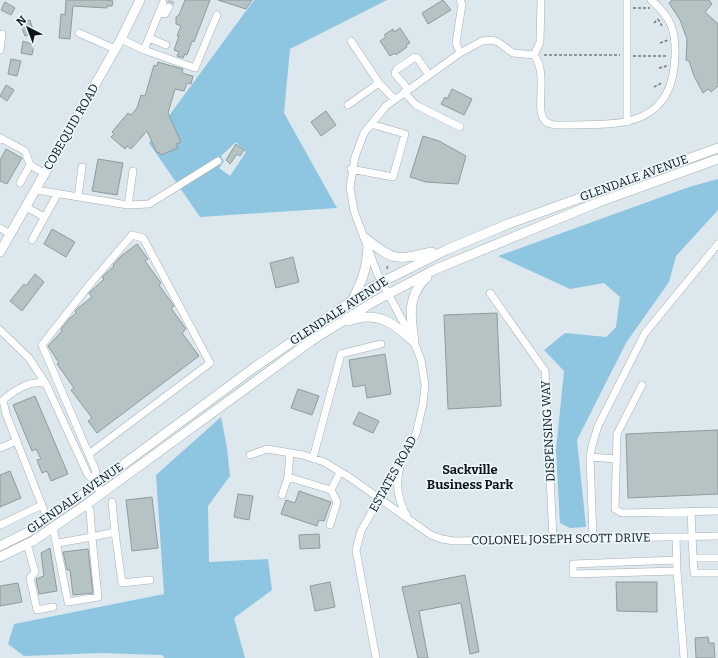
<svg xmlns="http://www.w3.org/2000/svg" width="718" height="658" font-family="Bitter,serif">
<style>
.green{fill:#8ec5e0;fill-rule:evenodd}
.building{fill:#b5c3c5;stroke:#8e9b9e}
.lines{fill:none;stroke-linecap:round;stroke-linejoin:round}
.minor-tunnel{stroke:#bdc8ce;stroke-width:7;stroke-dasharray:7 3.5;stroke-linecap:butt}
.minor-casing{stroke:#a3afb5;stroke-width:8}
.major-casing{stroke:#a3afb5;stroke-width:10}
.path{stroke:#737b7f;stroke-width:1.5;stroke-dasharray:3 2;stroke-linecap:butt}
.minor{stroke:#fff;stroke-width:7}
.major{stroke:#fff;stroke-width:9}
.labels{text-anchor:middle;stroke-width:3.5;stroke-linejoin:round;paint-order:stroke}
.street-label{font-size:12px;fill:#101416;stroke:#e9f6fc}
.neighbourhood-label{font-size:13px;font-weight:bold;fill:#101416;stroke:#e9f6fc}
</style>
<rect width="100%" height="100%" fill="#dce8ee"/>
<!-- green -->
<path class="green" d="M254,0H387L290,49L284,113L337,208L200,217L149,143ZM236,142L246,152L230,176L219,168L224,161L221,156Z
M718,179V210L676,256L669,282L626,343L577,440L586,527L570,528L560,523L556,450L564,371L544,350L565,333L606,337L616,327L620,297L604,283L570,289L498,256L689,187Z
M221,417L227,448L230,476L208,506L209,562L268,559L272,590L234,618L245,658H165L162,655L101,653L24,656L8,644L14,624L164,594L156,475Z"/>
<!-- building -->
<path class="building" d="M66,0H105L113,1L112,6H107V8L73,6L70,39L59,38L61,14L65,15Z
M185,0H210L194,42L192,41L187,55L185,54L183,58L177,56L179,52L174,50L179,36H177L181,26L176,24V17L179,15Z
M218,0H252L246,9Z
M443,0L451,10L428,24L422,13Z
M672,0H709L712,4L705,12L718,24V86L711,92L708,89L703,93L694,76L689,61L686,60L687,39L680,20L669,3Z
M5,2L15,8L11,15L1,10Z
M30,20L34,33L25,36L20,23Z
M400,28L410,43L406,45L407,47L396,55L395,53L390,56L380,41L386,37L384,35L393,29L394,32Z
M23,41L34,45L32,55L21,53Z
M11,59L21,61L17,76L8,74Z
M158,62L183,69L182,73L193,76L191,84L187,83L184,91L175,89L168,113L181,142L176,144L178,148L161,155L159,152L157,153L147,131L131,149L127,146L125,149L111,137L114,134L112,132L128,113L131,115L137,108L141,95L145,96L154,65L157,66Z
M6,85L14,90L7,101L0,96Z
M452,89L472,99L464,115L441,104L445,97L447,99Z
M326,111L336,125L321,136L311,122Z
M423,136L439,141L466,156L458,184L426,182L410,177Z
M236,144L244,150L240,156L237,154L230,164L226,160Z
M6,149L22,158L7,184L0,181V160Z
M98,159L123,163L117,195L92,191Z
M52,229L75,242L66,257L44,244Z
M137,244L148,259L145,261L161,283L159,285L174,306L171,308L186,329L182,333L199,356L97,433L88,421L92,418L71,390L74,388L57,364L59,363L48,346L62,331L61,329L69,319L76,313L75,311L78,308L92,297L89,293L104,279L102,277L114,266L113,265L121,256Z
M293,257L299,282L276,288L270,263Z
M35,274L44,282L22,311L10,301L24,284L26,286Z
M497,313L501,406L448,409L444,315Z
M385,354L391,394L367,398L365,385L353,387L349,360Z
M298,389L319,396L312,415L291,408Z
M35,396L68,474L51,481L47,471L42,473L37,460L41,459L36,449L32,451L13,405Z
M359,412L379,421L373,433L353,424Z
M718,430V494L628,498L626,434Z
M10,471L21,498L0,507V475Z
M299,491L331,502L324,521L319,520L317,526L281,514L286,500L295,503Z
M238,494L253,496L249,520L234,517Z
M152,497L158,548L132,551L126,500Z
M319,534L320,548L300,549L299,535Z
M50,548L57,591L39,594L36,579L44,576L41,553Z
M88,549L93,593L73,595L70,570H67L63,552Z
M465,575L479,652L470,654L461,603L419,611L428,658H418L402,587Z
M330,582L335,607L315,611L310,586Z
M616,582H657V612L617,611Z
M18,583L22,602L0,606V586Z
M708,637L709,643H714L715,658H696L695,638Z"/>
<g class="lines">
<!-- minor-tunnel -->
<path class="minor-tunnel" d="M169,7L172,0"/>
<!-- minor casing -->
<g class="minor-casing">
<path id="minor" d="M163,3L144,50L195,68L217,15
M159,13L165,14L169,7
M79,33L115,49
M149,38L166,45
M121,39L144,50
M351,41L379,83
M0,50L2,34
M460,53L456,43L462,4L460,0
M534,55C549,74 534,109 545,121C547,123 551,124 554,125C611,124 673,133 675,56C676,31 671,17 651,0
M534,55L540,42L541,0
M408,89L395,74L396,70L415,57L418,59L429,75
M404,92L416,105L460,127
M348,105L379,83L394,99
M627,122V0
M0,140L1,138L25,151L30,165L20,183
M30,165L44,173
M351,169L393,177L405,134L371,124
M36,190L128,205L133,171
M78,197L82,167
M128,205L149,204L218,161
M26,207L44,217
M0,228L10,234
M32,240L58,193
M490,293L545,371L553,539
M0,330L29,358L46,384L88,475L98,483
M46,384C31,379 15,390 3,400L6,414L47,518
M642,385L617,434L615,509L622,513L718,511
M0,448L17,441
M290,453L288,477L331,490L340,472
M89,454L210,363L143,238L132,235L90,284L42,345L95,469L100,495
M250,455L267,449L303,455L324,462L349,477L431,535L442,539L454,541L718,536
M590,457L616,459
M313,458L341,354L381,344
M400,467C395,483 398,502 407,516
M282,495L288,477
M87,504L90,511L92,537L115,532L112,502
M691,511L693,558H718
M0,525L42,505
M330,525L337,502L331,490
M53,527L68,602L98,597L92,537L58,543
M115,532L122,583L150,580
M676,537L677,571L684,658
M593,538L590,457L592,446L598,426L645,333L718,244
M27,544L35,572L30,578L37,610L53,607
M693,558L694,573H718
M677,560L573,564V574L677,571
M376,658L356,550L361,531L416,434L423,404L425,385L421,360L414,342L378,275L354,211L350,187L355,157L364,133L386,106L460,53L482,41L492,40L498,42L513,53L534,55"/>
</g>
<!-- major casing -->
<g class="major-casing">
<path id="major" d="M365,238C395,262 396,260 432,252
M0,252L121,39L140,0
M353,299C363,279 367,268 368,246
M349,321C377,310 394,323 414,342
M414,342C411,318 406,296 427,277
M0,546L28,532L78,498L255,367L372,287L446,250L508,224L718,148
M0,557L33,541L87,504L311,341L375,301L436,269L599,202L718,159"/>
</g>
<!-- path -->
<path class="path" d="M633,8H650
M658,19L662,26
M654,23L658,19
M660,43L668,40
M544,55H620
M633,56H668
M659,68L667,66
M654,87L662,83
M387,269L388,264"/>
<!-- minor -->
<use href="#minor" class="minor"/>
<!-- major -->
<use href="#major" class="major"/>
</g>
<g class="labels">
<!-- street labels -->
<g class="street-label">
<text transform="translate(71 127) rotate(-60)" y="4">COBEQUID ROAD</text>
<text transform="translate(634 178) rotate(-20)" y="4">GLENDALE AVENUE</text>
<text transform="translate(339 311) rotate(-33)" y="4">GLENDALE AVENUE</text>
<text transform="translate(548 431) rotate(-93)" y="4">DISPENSING WAY</text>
<text transform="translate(393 474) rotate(-61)" y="4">ESTATES ROAD</text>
<text transform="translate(75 498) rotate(-35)" y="4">GLENDALE AVENUE</text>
<text transform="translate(561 539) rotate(-1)" y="4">COLONEL JOSEPH SCOTT DRIVE</text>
</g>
<!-- neighbourhood labels -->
<g class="neighbourhood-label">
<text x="470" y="474">Sackville<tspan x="470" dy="15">Business Park</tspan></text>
</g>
</g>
<!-- north arrow -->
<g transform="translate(28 28) rotate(318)" stroke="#e9f6fc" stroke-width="3" paint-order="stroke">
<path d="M0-3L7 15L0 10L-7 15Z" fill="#101416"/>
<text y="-6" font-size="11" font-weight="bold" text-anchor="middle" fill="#101416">N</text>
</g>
</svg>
